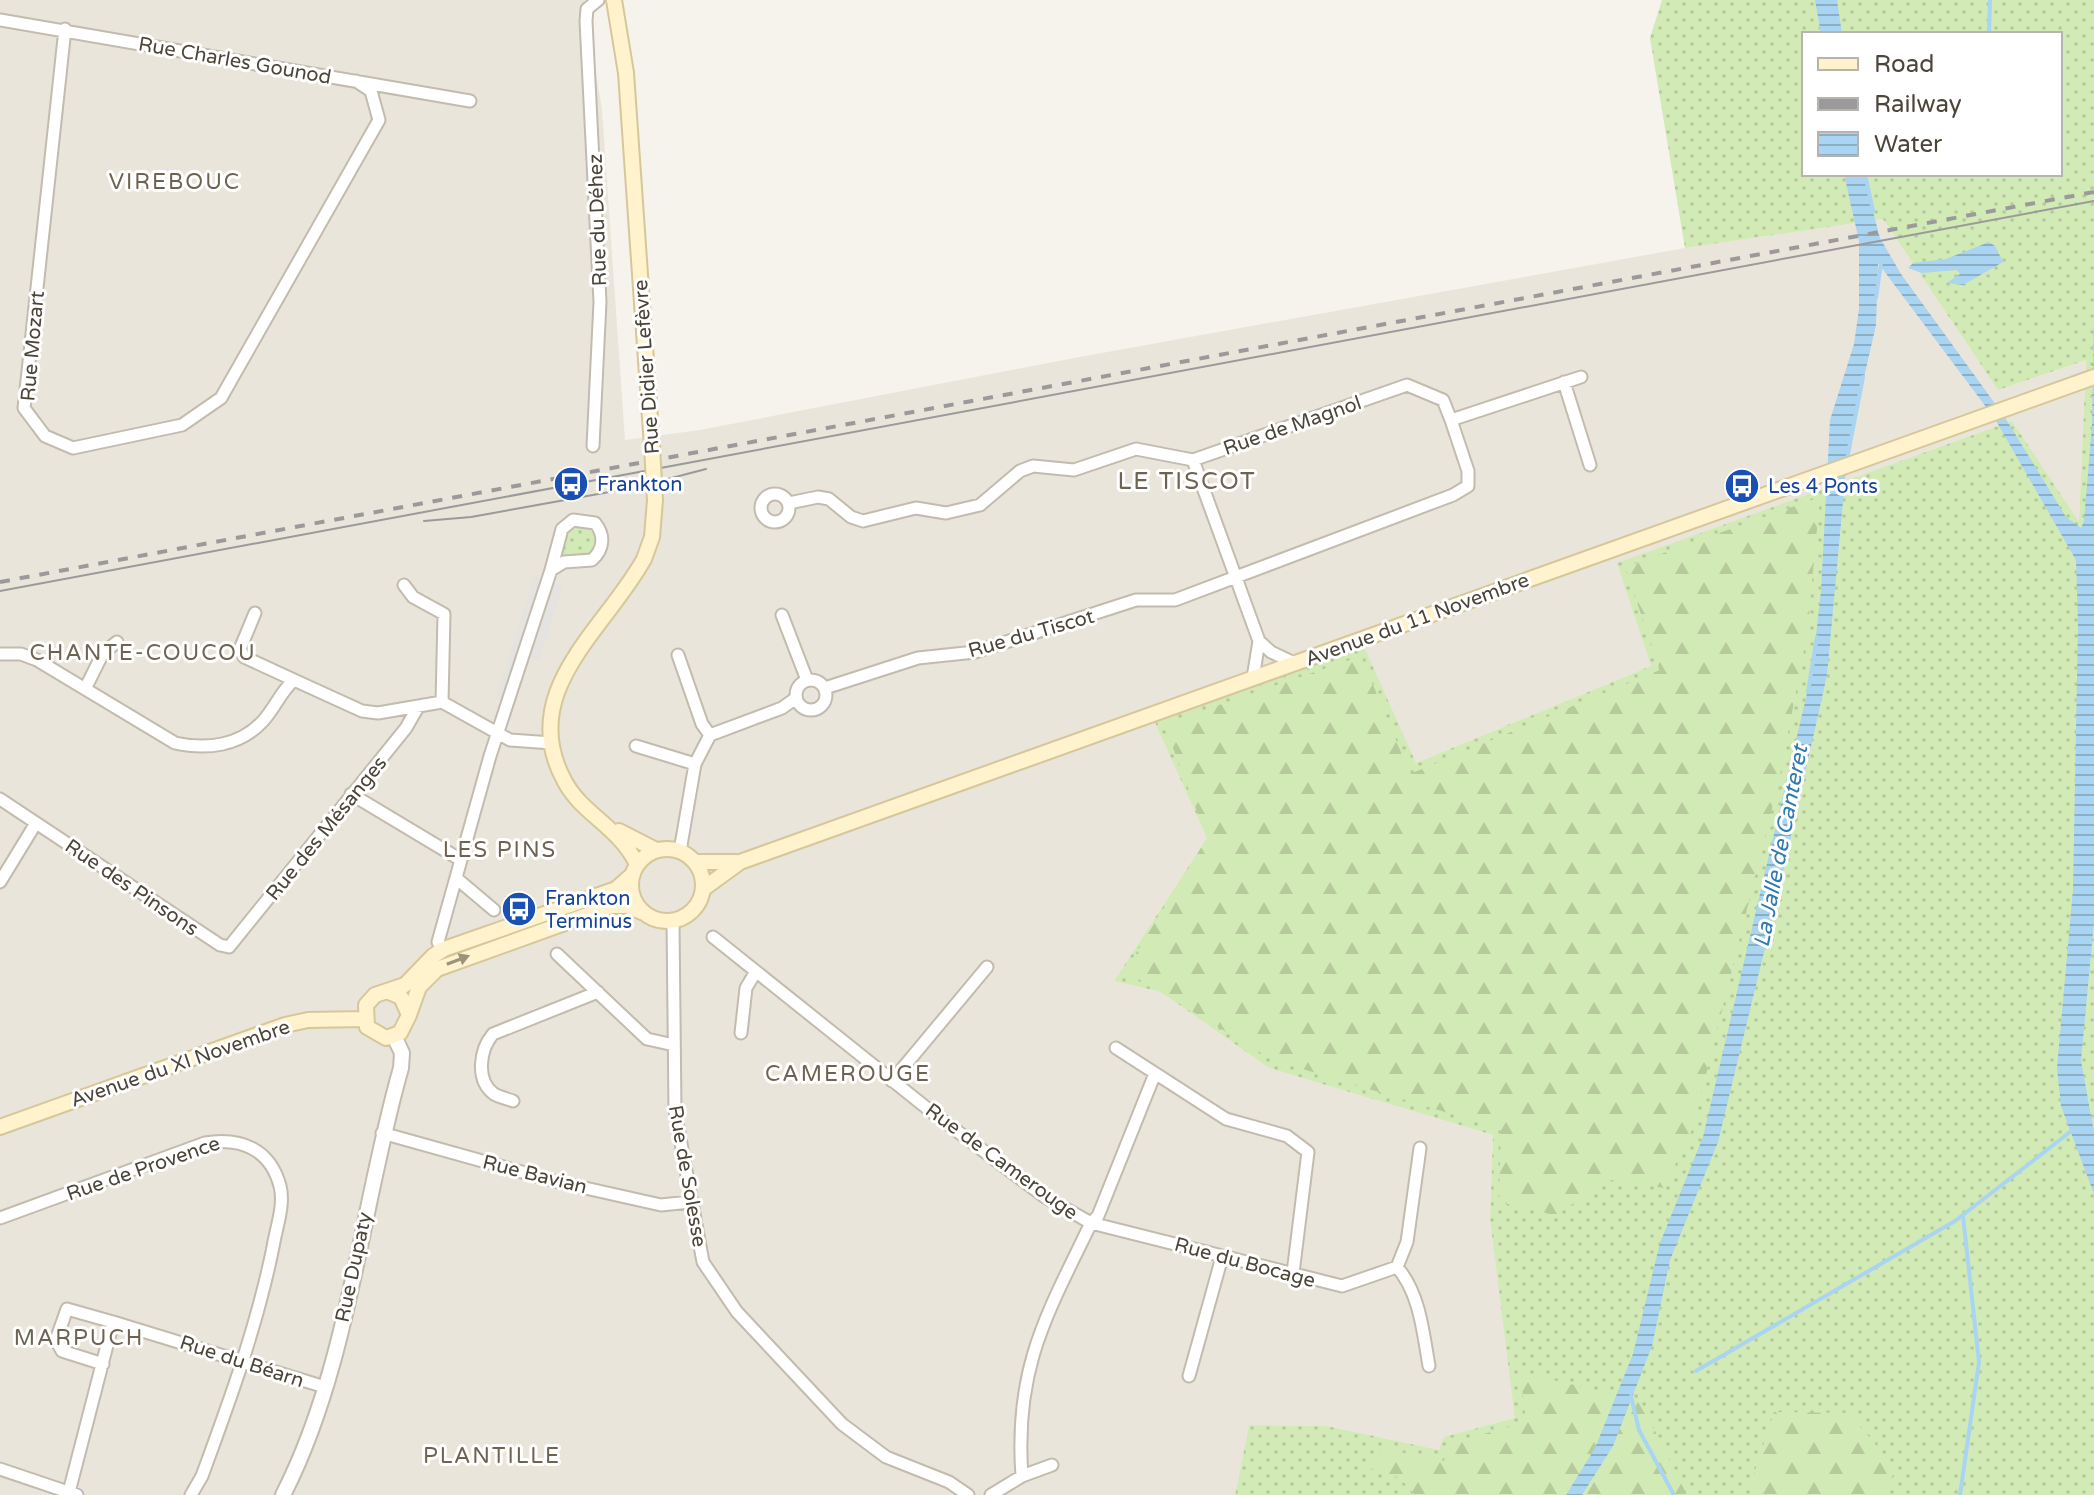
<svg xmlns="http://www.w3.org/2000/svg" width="2094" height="1495" font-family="'Varela Round',sans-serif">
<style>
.residential{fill:#eae5da}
.grass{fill:url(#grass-dots);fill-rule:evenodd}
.forest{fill:url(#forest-firs)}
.parking{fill:#e5e3e0}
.water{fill:url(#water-rules)}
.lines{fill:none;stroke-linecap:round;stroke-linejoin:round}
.stream{stroke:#a9d4f2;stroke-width:4}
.minor-casing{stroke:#c2bbae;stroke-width:15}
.tertiary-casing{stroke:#c2bbae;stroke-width:18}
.secondary-casing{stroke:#d6c79b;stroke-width:18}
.minor{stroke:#fff;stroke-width:11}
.tertiary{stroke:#fff;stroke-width:14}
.secondary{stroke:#fff3cd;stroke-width:14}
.tram{stroke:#9a9a9a;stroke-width:2}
.rail{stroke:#9a9a9a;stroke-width:4;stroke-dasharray:10 10;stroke-linecap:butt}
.secondary-bridge-casing{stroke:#d6c79b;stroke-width:18;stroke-linecap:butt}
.secondary-bridge{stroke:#fff3cd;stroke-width:14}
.oneway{fill:#9c937c}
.labels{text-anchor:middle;stroke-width:6;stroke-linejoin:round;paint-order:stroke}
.street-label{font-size:20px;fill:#4b4439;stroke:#fff}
.transit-label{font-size:20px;fill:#164399;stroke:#fff;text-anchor:start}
.neighbourhood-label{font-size:22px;letter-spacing:2px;fill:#6e6250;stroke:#fff}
.water-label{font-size:22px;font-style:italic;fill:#2e7ab2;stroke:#fff}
.quarter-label{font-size:24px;letter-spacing:2px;fill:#6e6250;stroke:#fff}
</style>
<defs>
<pattern id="grass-dots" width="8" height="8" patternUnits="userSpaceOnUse" patternTransform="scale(2)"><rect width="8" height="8" fill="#d2eab5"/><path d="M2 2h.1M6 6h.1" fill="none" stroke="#b6ca9c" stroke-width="1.8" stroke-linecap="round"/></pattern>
<pattern id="forest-firs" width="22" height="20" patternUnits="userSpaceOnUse" patternTransform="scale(2)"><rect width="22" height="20" fill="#d2eab5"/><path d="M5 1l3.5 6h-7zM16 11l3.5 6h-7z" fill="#b6ca9c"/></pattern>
<pattern id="water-rules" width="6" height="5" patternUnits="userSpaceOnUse" patternTransform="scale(2)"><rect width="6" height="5" fill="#a9d4f2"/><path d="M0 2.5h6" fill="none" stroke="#8caec5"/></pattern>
</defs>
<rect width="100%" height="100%" fill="#f6f3ec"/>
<!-- residential -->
<path class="residential" d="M0,0H584L602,110L625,440L700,430L1074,358L1685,248L1883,219L1998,390L2086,360L2079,524L2012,421L1618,563L1651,666L1416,763L1155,720L1207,838L1114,981L1161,992L1269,1068L1493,1135L1490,1219L1516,1418L1445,1437L1439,1450L1327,1426L1249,1425L1235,1495H0Z"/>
<!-- grass -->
<path class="grass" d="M1662,0H2094V1495H1235L1249,1425L1327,1426L1439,1450L1444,1437L1515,1418L1490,1219L1493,1135L1269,1068L1161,992L1114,981L1207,838L1154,720L1364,647L1416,763L1651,666L1617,563L2012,421L2079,522L2086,360L1998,390L1883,219L1685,248L1650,38ZM1804,34H2060V174H1804Z
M574,524C588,526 609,538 591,553C585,559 567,556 559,558L565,531Z"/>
<!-- forest -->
<path class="forest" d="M1820,497L1807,634L1779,780L1693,1127L1664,1188L1611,1180L1555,1215L1499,1202L1501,1129L1273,1060L1125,971L1207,838L1164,724L1361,656L1410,774L1660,670L1625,567Z
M1520,1372L1640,1401L1687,1495H1415L1400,1478L1369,1468L1384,1449L1444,1461L1452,1443L1526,1422Z
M1774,1412L1849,1413L1897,1470L1878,1495H1766L1751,1483Z"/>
<!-- parking -->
<path class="parking" d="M534,576L563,585L540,660L528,657L513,704L496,698Z"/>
<!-- water -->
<path class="water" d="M1815,0H1837L1842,34H1821Z
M1844,174H1863L1880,238L1901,274L2004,416L2066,517L2081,528L2084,521L2092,425L2094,320V921L2081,1061L2094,1132V1194L2061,1106L2057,1068L2073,889L2078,624L2076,560L1995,419L1878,263L1876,325L1848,447L1827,675L1779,890L1718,1142L1670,1260L1652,1346L1613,1446L1582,1495H1566L1595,1448L1633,1354L1660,1243L1703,1137L1812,672L1821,591L1830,420L1854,344L1859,309V241Z
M1989,242L1995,246L2003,262L1963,285L1947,283L1960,274L1957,270L1922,273L1908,268L1913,263L1946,259Z"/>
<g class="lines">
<!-- stream -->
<path class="stream" d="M1989,34L1990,0
M1865,174L1873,211
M1876,298L1881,263
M1847,459L1863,377
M1808,692L1817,637
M1696,1371L1955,1221L2074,1129
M1631,1396L1639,1430L1674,1495
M1960,1495L1979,1362L1963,1216"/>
<!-- minor casing -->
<g class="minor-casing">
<path id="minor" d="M0,20L470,101
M65,29L24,408L45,436L73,448L182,425L221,398L379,120L371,91L356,81
M1564,382L1590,465
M593,446L600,302L586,21L587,9L598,0
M761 508a14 14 0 1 1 28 0a14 14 0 1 1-28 0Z
M789,503L818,497L829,499L851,517L863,521L916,508L946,513L980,505L1020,471L1033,466L1074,470L1136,449L1193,460
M573,520L595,523C605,535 604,549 592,560L564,562L551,570L562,529Z
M404,585L413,597L444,614L442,702
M255,613L240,649L244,657L294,680
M782,615L807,680
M0,654H21L37,660L175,743C207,750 240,746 263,721C275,708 281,691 294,680L362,711L378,713L442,702L510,740L552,743
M678,655L702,724L710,735
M1294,663L1271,652L1259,641L1193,460L1407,385L1443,400L1451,420
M1253,678L1259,641
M796 695a15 15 0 1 1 30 0a15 15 0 1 1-30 0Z
M825,688L918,658L975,652L1136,600H1175L1453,495L1468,486V471L1451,420L1581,377
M85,689L103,653L117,642
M636,746L695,764
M351,794L461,860
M0,799L220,945L229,947L406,728L418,707
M680,851L695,764L710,735L782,708L796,698
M456,878L494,910
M0,882L36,823
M673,920L675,1111L703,1262L737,1312L842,1424L886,1457L949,1482L968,1495
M713,937L933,1113L1045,1197L1091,1223C1046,1316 1014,1369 1022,1476
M438,942L490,756L551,570
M557,954L647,1039L674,1045
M741,1033L746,988L755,973
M1116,1048L1226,1119L1287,1136L1308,1152L1293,1273
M1154,1076L1098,1216L1091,1223L1342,1286L1397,1267C1420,1294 1423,1332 1429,1366
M892,1081L987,967
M513,1101C508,1099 499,1097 494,1094C475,1080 480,1049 493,1034L598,992
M382,1133L554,1181L661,1205L690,1202
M0,1218L205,1143C241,1137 270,1149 280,1186C285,1205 276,1228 273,1247C257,1326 230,1400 202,1476L191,1495
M1397,1267L1407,1242L1420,1148
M103,1364L62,1351L56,1340L67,1309L113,1322
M1189,1376L1222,1257
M0,1469L77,1495
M69,1492L113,1322L325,1387
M991,1495L1022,1476L1052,1465"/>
</g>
<!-- tertiary casing -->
<g class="tertiary-casing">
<path id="tertiary" d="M283,1495C349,1366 361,1207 401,1068L402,1053L394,1036"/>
</g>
<!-- secondary casing -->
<g class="secondary-casing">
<path id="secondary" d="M614,0L626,73L652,447
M619,831L656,850
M631 885a36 36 0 1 1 72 0a36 36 0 1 1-72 0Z
M695,862H736
M637,864C618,826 583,815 565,782C515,692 605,630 644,559L652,537L655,500
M703,889L740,862L2094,377
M389,992L401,997L409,1015L400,1033L386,1038L367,1027L366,1005L375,995L405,985L433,956L444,949L616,889L633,874
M409,1015L419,987L437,969L612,906H627L644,913
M0,1127L285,1025L308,1020L364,1019"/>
</g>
<!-- minor -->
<use href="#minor" class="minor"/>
<!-- tertiary -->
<use href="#tertiary" class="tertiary"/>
<!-- secondary -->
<use href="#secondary" class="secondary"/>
<!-- tram -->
<path class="tram" d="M424,521L471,517L637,487L706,469
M0,591L2094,201"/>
<!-- rail -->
<path class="rail" d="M0,582L2094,192"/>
<!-- secondary-bridge casing -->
<g class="secondary-bridge-casing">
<path id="secondary-bridge" d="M652,447L655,500"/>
</g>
<!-- secondary-bridge -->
<use href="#secondary-bridge" class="secondary-bridge"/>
</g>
<!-- one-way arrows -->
<defs><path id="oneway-solid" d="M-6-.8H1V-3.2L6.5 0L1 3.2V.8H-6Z" transform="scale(2)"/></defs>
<use class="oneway" href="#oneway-solid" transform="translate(458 960) rotate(-21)"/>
<!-- icons -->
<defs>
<g id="bus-disc" transform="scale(1.8)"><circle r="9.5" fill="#1a4fb4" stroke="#fff"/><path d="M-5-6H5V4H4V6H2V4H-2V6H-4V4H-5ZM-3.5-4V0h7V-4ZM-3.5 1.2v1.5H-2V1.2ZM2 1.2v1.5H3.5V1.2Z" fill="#fff"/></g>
</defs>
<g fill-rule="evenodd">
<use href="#bus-disc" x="571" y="484"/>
<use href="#bus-disc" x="1742" y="486"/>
<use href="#bus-disc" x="519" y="909"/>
</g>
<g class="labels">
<!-- street labels -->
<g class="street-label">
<text transform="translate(235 60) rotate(10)" y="7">Rue Charles Gounod</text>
<text transform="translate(597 220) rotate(-92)" y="7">Rue du Déhez</text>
<text transform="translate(32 346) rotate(-85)" y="7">Rue Mozart</text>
<text transform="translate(646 367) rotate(-94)" y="7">Rue Didier Lefèvre</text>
<text transform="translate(1292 425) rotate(-19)" y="7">Rue de Magnol</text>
<text transform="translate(1417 619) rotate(-20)" y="7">Avenue du 11 Novembre</text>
<text transform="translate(1031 633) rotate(-16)" y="7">Rue du Tiscot</text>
<text transform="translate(326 828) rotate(-51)" y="7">Rue des Mésanges</text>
<text transform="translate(132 887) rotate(34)" y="7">Rue des Pinsons</text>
<text transform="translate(180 1063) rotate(-19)" y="7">Avenue du XI Novembre</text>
<text transform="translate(1002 1161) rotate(36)" y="7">Rue de Camerouge</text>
<text transform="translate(143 1168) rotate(-19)" y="7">Rue de Provence</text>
<text transform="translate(535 1174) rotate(14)" y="7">Rue Bavian</text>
<text transform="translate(688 1176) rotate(80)" y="7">Rue de Solesse</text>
<text transform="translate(1245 1262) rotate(15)" y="7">Rue du Bocage</text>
<text transform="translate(353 1267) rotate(-78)" y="7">Rue Dupaty</text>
<text transform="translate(242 1361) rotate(18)" y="7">Rue du Béarn</text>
</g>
<!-- transit labels -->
<g class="transit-label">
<text x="597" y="491">Frankton</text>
<text x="1768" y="493">Les 4 Ponts</text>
<text x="545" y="905">Frankton<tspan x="545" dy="23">Terminus</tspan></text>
</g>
<!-- neighbourhood labels -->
<g class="neighbourhood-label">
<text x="175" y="189">VIREBOUC</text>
<text x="143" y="660">CHANTE-COUCOU</text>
<text x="500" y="857">LES PINS</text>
<text x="848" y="1081">CAMEROUGE</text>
<text x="79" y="1345">MARPUCH</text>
<text x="492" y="1463">PLANTILLE</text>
</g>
<!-- water labels -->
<g class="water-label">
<text transform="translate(1780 846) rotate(-79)" y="8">La Jalle de Canteret</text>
</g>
<!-- quarter labels -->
<g class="quarter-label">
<text x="1187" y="489">LE TISCOT</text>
</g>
</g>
<!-- legend -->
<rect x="1802" y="32" width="260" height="144" fill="#ffffff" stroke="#b7b4b0" stroke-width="2"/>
<rect x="1818" y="58" width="40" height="12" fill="#fff3cd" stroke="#b7b4b0" stroke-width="2"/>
<text x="1874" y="72" font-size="24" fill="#4b4439">Road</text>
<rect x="1818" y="98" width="40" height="12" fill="#9a9a9a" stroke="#b7b4b0" stroke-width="2"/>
<text x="1874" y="112" font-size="24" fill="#4b4439">Railway</text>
<rect x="1818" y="132" width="40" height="24" fill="url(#water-rules)" stroke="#b7b4b0" stroke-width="2"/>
<text x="1874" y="152" font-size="24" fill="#4b4439">Water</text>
</svg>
